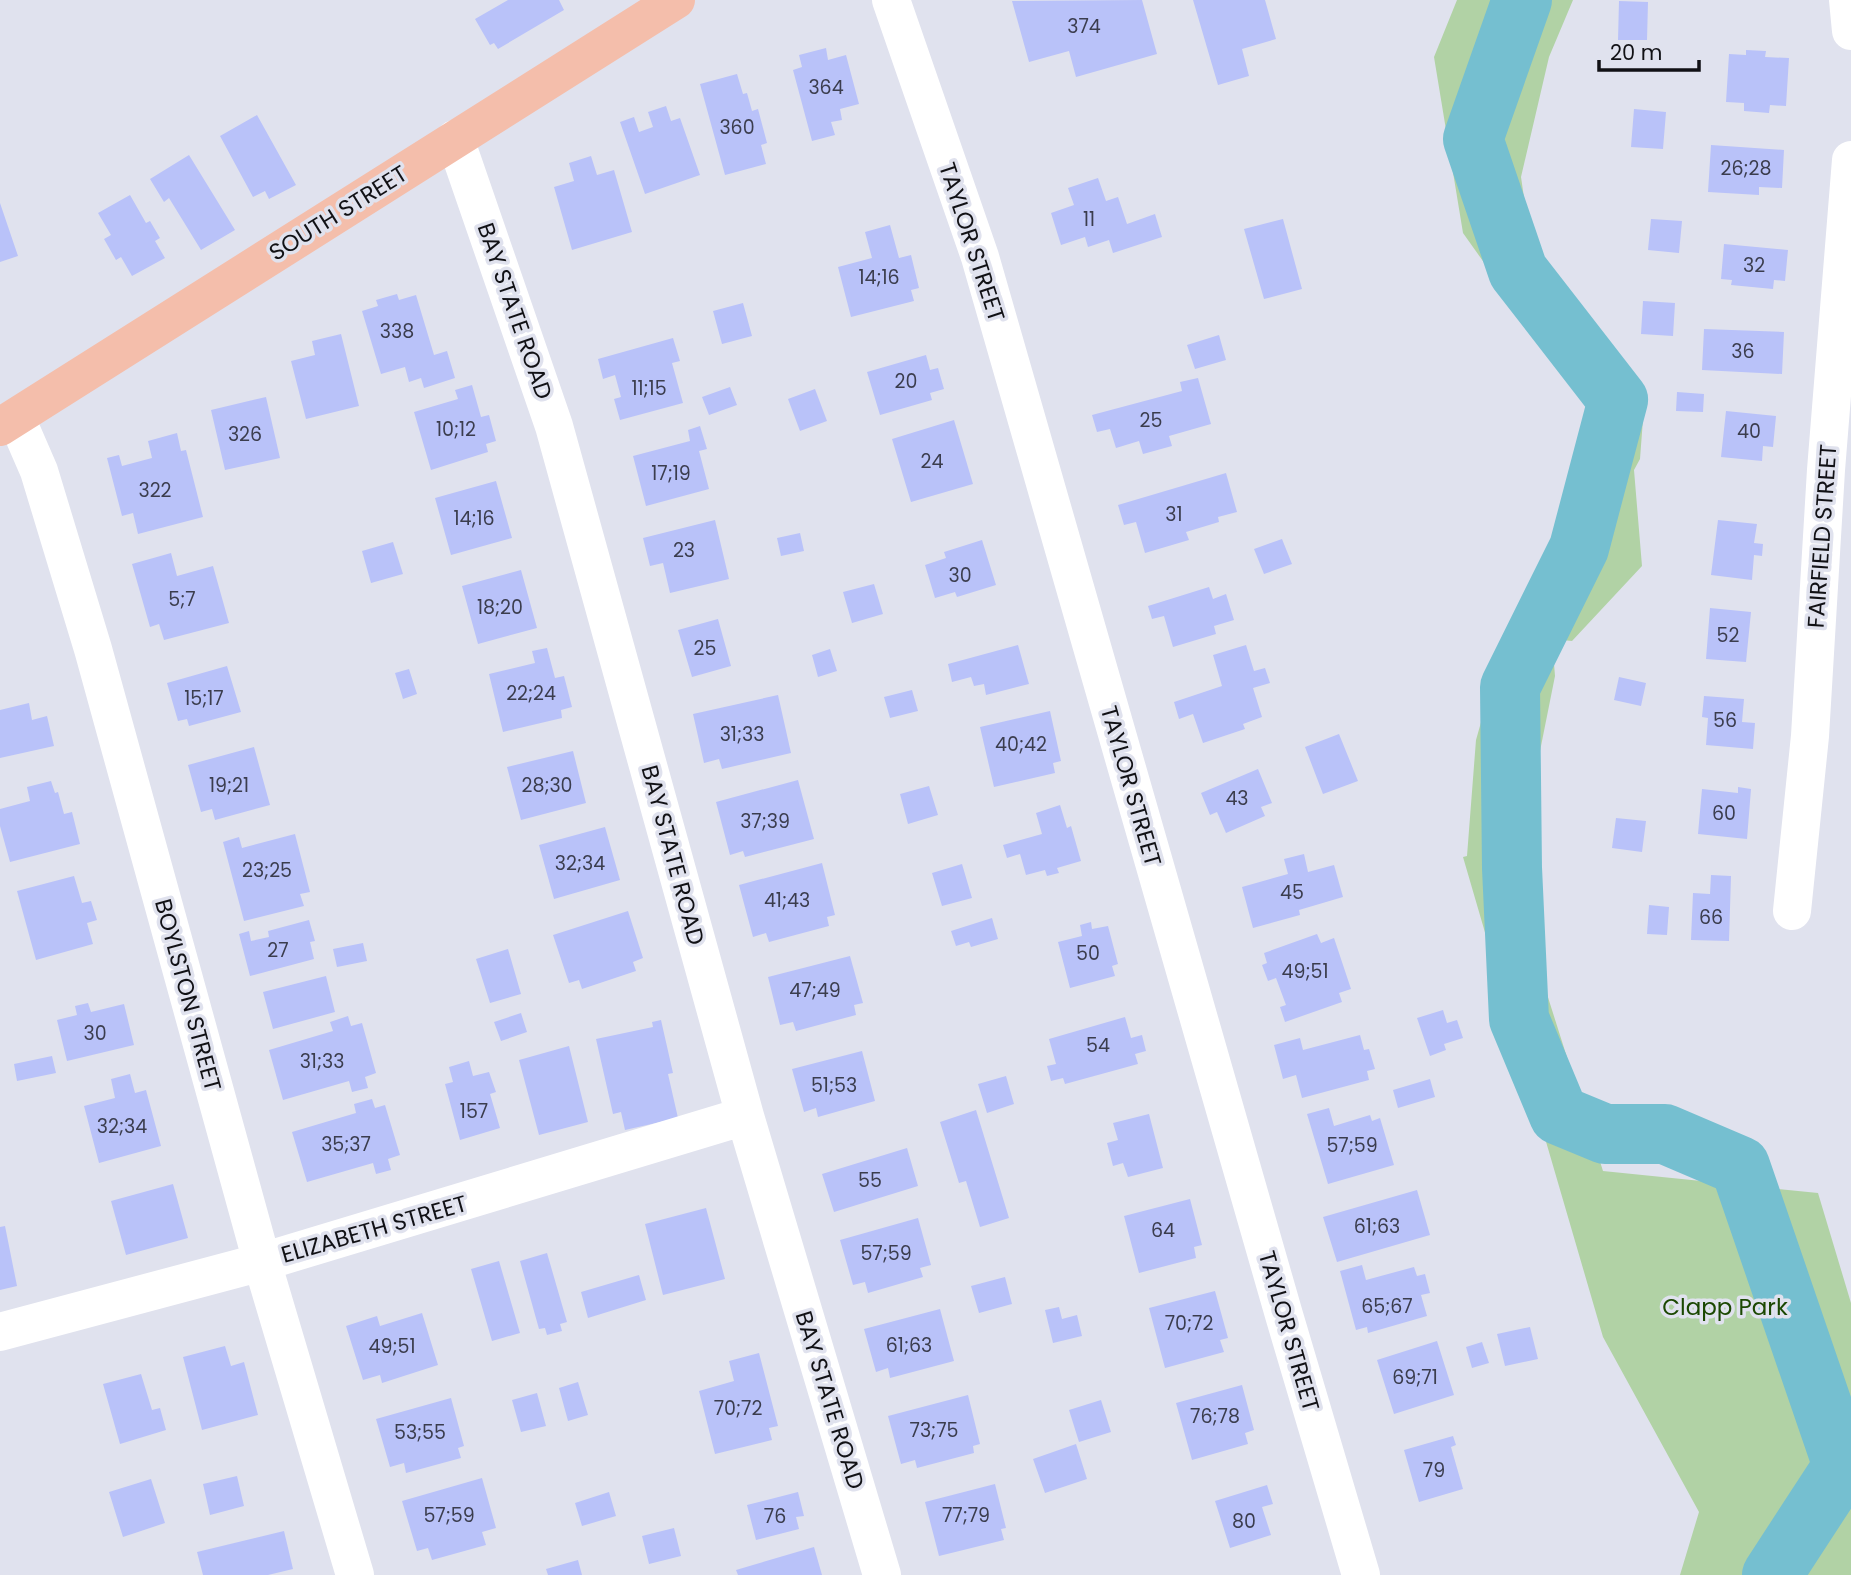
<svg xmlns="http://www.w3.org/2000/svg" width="1851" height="1575" font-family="Poppins,sans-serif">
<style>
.green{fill:#b1d2a5}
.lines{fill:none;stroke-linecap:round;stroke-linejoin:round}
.stream{stroke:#578b98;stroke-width:10}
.river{stroke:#75bfd0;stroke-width:60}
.building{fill:#b9c2f9}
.street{stroke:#fff;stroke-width:38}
.highway{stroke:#f4beab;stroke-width:38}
.labels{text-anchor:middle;stroke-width:7;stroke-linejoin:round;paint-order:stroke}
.number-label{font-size:19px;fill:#3b3d4e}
.street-label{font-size:23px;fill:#111115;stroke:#e0e2ee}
.park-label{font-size:23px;fill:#1b4802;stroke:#e0e2ee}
</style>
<rect width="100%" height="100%" fill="#e0e2ee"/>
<!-- green -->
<path class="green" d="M1457,0H1573L1549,57L1521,177L1528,225L1550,273L1633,378L1644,406L1640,459L1634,470L1642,566L1572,641L1552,639L1555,676L1520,851L1540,923L1546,991L1603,1171L1818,1193L1851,1303V1575H1680L1699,1512L1603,1337L1463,857L1467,856L1476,740L1508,627L1608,492L1588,409L1463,233L1434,57Z"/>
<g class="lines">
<!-- stream -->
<path class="stream" d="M1843,1466L1851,1472"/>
<!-- river -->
<path class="river" d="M1522,0L1473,139L1518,271L1618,400L1579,548L1510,687L1512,868L1519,1019L1559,1115L1605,1134H1665L1740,1166L1843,1466L1772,1575"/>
</g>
<!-- building -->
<path class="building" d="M508,0H559L564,10L498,49L494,43L490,45L475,19Z
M1142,0L1157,54L1076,77L1069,51L1029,62L1012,1Z
M1193,0H1265L1276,39L1242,49L1249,76L1218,85Z
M1619,1L1648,2L1647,40H1618Z
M826,48L828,60L846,55L859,104L840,109L842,120L831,122L835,135L812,141L793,70L802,67L799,55Z
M1746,50L1766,51L1765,57L1789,58L1786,106L1770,105L1769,113L1744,111V103L1726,102L1729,54L1746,55Z
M737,74L743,94L747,93L752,111L758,109L767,143L761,145L766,164L725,175L700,84Z
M666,106L671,121L680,118L700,175L645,194L620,122L634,117L639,132L653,127L648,112Z
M1634,109L1666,112L1663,149L1631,147Z
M257,115L296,185L269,199L265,191L253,197L220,136Z
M1711,145L1784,150L1782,188L1759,187V195L1708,192Z
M189,155L235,230L201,250L169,198L164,202L150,179Z
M591,156L597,175L614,170L632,232L572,250L554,187L574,181L569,163Z
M1098,178L1106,201L1118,197L1127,224L1155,214L1162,237L1113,253L1109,240L1088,247L1085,237L1061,245L1051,213L1074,205L1068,188Z
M130,195L146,223L150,221L160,238L155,241L165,258L132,276L121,257L116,260L104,239L111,235L98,213Z
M0,203L18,256L0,262Z
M1283,219L1302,289L1264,299L1244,229Z
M1651,219L1682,221L1679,253L1648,250Z
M890,225L899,258L911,255L919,288L911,290L914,301L851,317L838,267L872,258L865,232Z
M1724,244L1788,250L1785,281L1774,280L1773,289L1731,285L1732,280L1721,279Z
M397,294L399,300L416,295L434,355L447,351L455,378L424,388L421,378L409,382L405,367L381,374L362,311L378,306L376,300Z
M1643,301L1675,303L1673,336L1641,334Z
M743,303L752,336L722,344L713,311Z
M1704,329L1784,332L1782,374L1702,370Z
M341,334L359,406L306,419L291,361L315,355L312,341Z
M1219,335L1226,360L1195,369L1187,345Z
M673,338L680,361L672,363L683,403L620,420L614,399L621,397L615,375L603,379L598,359Z
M926,355L930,370L938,368L944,389L930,393L932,400L880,415L867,372Z
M1198,378L1211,424L1169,436L1172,446L1143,454L1139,441L1116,448L1110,429L1097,432L1092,415L1182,391L1180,382Z
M472,385L481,417L489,415L496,441L486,444L488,452L431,470L414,412L458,399L455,390Z
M730,387L737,405L709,415L702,397Z
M815,389L827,421L800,431L788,399Z
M1677,392L1704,394L1703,412L1676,411Z
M266,397L280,458L225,470L211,410Z
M1726,411L1776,416L1773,447L1763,446L1762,461L1721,457Z
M954,420L973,484L911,502L892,439Z
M700,426L707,449L699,451L709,489L646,506L633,456L690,441L688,430Z
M177,433L181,451L186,450L203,517L138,534L133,513L122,516L107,458L119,455L122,466L152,458L148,441Z
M1226,473L1237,512L1218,517L1219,522L1186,532L1189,540L1145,553L1136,522L1124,525L1118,505Z
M496,481L512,538L451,555L435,498Z
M715,520L729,579L670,593L663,563L650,566L643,538Z
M1718,520L1757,524L1754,543L1763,544L1762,556L1754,555L1752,580L1711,575Z
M800,533L804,551L781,556L777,538Z
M1282,539L1292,564L1264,574L1254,549Z
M982,540L996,585L957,597L955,592L935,598L925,565L946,558L944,552Z
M393,542L403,574L371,583L362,551Z
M171,553L177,576L213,566L229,623L164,640L159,624L150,627L132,564Z
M521,570L537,628L478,644L462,586Z
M874,584L883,614L852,623L843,592Z
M1209,587L1213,599L1226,594L1234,620L1214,626L1216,634L1173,647L1164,616L1152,619L1148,606Z
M1710,608L1751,612L1746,662L1706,659Z
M718,619L731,666L692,677L678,630Z
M1018,645L1029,684L986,695L984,684L974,686L971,677L952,682L948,664Z
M1246,645L1254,671L1265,668L1270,683L1253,688L1262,717L1243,724L1245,729L1203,743L1193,714L1179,719L1174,702L1222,686L1213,655Z
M547,648L555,678L564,676L572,707L561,710L562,718L503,732L489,674L535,663L532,651Z
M830,649L837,671L818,677L812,655Z
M227,666L241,712L189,726L187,719L178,721L167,683Z
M409,669L417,694L403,699L395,673Z
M1619,677L1646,683L1641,706L1614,700Z
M912,690L918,711L890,718L884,697Z
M778,695L791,753L722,769L719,759L704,763L693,714Z
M1704,696L1744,699L1742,722L1755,723L1753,749L1706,745L1708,718L1702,717Z
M29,703L32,720L47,716L54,746L0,758V710Z
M1050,711L1061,761L1053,763L1055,773L994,787L980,727Z
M1339,734L1358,781L1323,794L1305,747Z
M254,747L270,805L215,820L212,809L201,812L188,765Z
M573,751L586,803L521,820L507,767Z
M1258,769L1272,803L1261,807L1265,816L1226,833L1217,812L1210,815L1201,793Z
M798,780L814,839L745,857L743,851L730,855L716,802Z
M51,781L55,793L58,792L64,814L72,812L80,844L10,862L0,826V809L30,801L27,787Z
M929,786L938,815L908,824L900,794Z
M1738,787L1751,789L1747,839L1698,834L1702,789L1738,793Z
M1060,805L1067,828L1071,826L1081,861L1057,868L1059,873L1047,876L1045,870L1026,875L1020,854L1007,858L1003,845L1042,834L1036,813Z
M1616,818L1646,821L1642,852L1612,848Z
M605,827L620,880L554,899L539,845Z
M295,834L310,892L300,894L304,906L244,921L223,842L239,837L242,848Z
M1304,854L1308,872L1334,865L1343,897L1299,910L1300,915L1253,928L1242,887L1288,874L1284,859Z
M822,863L835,915L827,917L829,926L769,942L766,933L753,937L739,885Z
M962,864L972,898L942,906L932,873Z
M1711,875L1731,876L1729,941L1691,940L1693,893L1710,894Z
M74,876L82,903L91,901L97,920L87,923L93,944L36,960L17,891Z
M1649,905L1669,907L1667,935L1647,934Z
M628,911L643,958L633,962L636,971L582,989L579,980L569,983L553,935Z
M992,918L998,939L971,947L969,942L956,946L951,931Z
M309,920L315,941L310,942L314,959L250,976L239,934L249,931L251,941L269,937L268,931Z
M1091,922L1092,929L1108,926L1118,964L1112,966L1115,976L1070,988L1058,942L1082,936L1080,925Z
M1317,934L1321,943L1334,938L1351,989L1339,993L1342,1002L1285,1022L1280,1007L1286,1005L1276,978L1268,981L1262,965L1267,963L1264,953Z
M363,943L367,961L337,967L333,949Z
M508,949L521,994L490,1003L476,959Z
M850,956L863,1003L854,1005L856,1015L796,1031L793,1022L780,1025L768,977Z
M326,976L335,1012L273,1029L263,992Z
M88,1003L91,1012L124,1004L134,1045L67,1061L57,1020L77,1015L75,1006Z
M1443,1010L1447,1023L1457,1020L1463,1038L1444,1044L1446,1050L1430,1056L1417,1018Z
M521,1013L527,1032L501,1041L494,1022Z
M348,1016L351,1026L362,1023L376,1073L365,1077L368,1088L352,1092L349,1081L283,1100L269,1050L333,1031L330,1022Z
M1125,1017L1131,1038L1142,1035L1146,1051L1135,1054L1138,1064L1065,1084L1063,1078L1051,1081L1047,1066L1056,1064L1049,1039Z
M661,1020L673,1073L668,1074L678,1118L625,1130L621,1112L613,1114L596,1039L653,1027L652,1022Z
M1360,1035L1364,1050L1369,1049L1375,1069L1367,1071L1369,1080L1302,1098L1296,1075L1283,1079L1274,1045L1300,1038L1303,1050Z
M569,1046L588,1122L539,1135L519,1060Z
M862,1051L875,1101L818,1117L816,1108L804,1112L792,1069Z
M52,1056L56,1073L17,1081L14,1064Z
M469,1061L473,1076L489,1072L496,1092L490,1094L500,1128L460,1140L445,1084L453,1082L449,1067Z
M130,1074L135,1093L146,1090L161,1146L99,1163L84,1106L115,1098L111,1079Z
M1006,1076L1014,1104L987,1113L978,1084Z
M1430,1079L1435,1097L1398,1108L1393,1090Z
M372,1099L375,1108L385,1105L400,1155L388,1159L391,1170L376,1174L373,1163L307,1182L292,1132L356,1113L354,1104Z
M1329,1108L1334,1126L1370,1115L1372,1121L1380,1118L1394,1165L1328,1184L1307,1114Z
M976,1110L1009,1218L980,1227L966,1181L959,1183L940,1122Z
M1149,1114L1163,1168L1128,1177L1123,1163L1113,1166L1107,1143L1118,1140L1113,1123Z
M907,1148L918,1186L834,1212L822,1174Z
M173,1184L188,1238L126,1255L111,1201Z
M1417,1190L1430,1235L1337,1262L1323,1217Z
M1190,1199L1202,1245L1194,1247L1196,1258L1139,1273L1124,1216Z
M706,1208L725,1279L663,1295L645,1224Z
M918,1218L931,1265L920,1268L923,1277L868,1293L865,1282L853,1285L840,1240Z
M5,1226L17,1286L0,1290V1227Z
M547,1253L567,1322L560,1324L562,1331L547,1335L545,1328L539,1329L520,1261Z
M499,1261L520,1333L492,1341L471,1269Z
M1362,1265L1366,1280L1414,1267L1417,1276L1425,1274L1430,1293L1421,1295L1427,1316L1368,1333L1367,1327L1356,1330L1340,1271Z
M639,1275L646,1300L588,1318L581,1292Z
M1005,1277L1012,1304L979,1313L971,1286Z
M1215,1291L1228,1338L1220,1340L1224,1352L1165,1368L1149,1308Z
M1059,1307L1062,1319L1077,1315L1082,1336L1053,1343L1045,1310Z
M940,1309L954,1361L890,1378L888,1368L876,1372L864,1329Z
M422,1313L438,1365L382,1383L380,1375L363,1380L346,1326L377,1316L380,1326Z
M1530,1327L1538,1359L1505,1366L1497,1334Z
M1437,1341L1454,1395L1394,1414L1377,1360Z
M1482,1342L1489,1363L1472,1368L1466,1347Z
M225,1346L231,1366L244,1362L258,1415L202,1430L183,1357Z
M759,1353L778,1426L769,1428L772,1440L715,1454L699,1391L734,1381L729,1361Z
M141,1374L152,1410L160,1408L166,1430L120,1444L103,1384Z
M578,1382L588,1415L568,1421L559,1388Z
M1242,1385L1254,1430L1245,1433L1248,1444L1192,1460L1176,1403Z
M537,1393L546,1426L521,1432L512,1400Z
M968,1395L980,1444L973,1446L974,1453L917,1468L915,1460L901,1464L888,1416Z
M451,1398L464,1446L458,1448L461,1458L406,1473L404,1463L390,1467L376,1419Z
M1101,1400L1111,1432L1079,1442L1069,1410Z
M1453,1436L1456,1445L1451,1447L1463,1489L1419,1502L1404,1450Z
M1076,1444L1087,1479L1045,1493L1033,1459Z
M237,1476L244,1506L210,1515L203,1484Z
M482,1478L496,1528L482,1532L486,1545L432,1560L428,1548L417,1551L402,1501Z
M151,1479L165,1523L123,1537L109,1492Z
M995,1484L1006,1528L1001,1529L1004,1540L939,1556L925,1502Z
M1267,1485L1273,1504L1262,1507L1271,1535L1230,1548L1215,1501Z
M609,1492L616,1516L582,1526L575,1503Z
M798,1492L804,1516L796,1517L799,1529L756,1540L747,1505Z
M674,1528L681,1556L649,1564L642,1536Z
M284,1531L293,1569L268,1575H203L197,1552Z
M814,1547L822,1575H738L736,1570Z
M578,1560L582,1575H548L546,1569Z"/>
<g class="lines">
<!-- street -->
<path class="street" d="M891,0L980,257L1284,1315L1361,1575
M1848,0L1851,31
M455,139L554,426L745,1116L882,1575
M16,418L39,471L93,649L262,1262L355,1575
M1792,911L1810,736L1826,470L1851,160
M0,1332L262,1262L745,1116"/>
<!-- highway -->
<path class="highway" d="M0,427L676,0"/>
</g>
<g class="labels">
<!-- number labels -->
<g class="number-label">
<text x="1084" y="33">374</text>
<text x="826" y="94">364</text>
<text x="737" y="134">360</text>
<text x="1746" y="175">26;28</text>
<text x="1089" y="226">11</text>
<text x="1754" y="272">32</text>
<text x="879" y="284">14;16</text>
<text x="397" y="338">338</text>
<text x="1743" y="358">36</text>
<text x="906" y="388">20</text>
<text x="649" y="395">11;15</text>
<text x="1151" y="427">25</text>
<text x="456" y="436">10;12</text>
<text x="1749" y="438">40</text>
<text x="245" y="441">326</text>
<text x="932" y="468">24</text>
<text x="671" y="480">17;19</text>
<text x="155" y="497">322</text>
<text x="1174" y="521">31</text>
<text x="474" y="525">14;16</text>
<text x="684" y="557">23</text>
<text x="960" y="582">30</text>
<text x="182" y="606">5;7</text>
<text x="500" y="614">18;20</text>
<text x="1728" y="642">52</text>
<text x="705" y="655">25</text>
<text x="531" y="700">22;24</text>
<text x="204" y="705">15;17</text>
<text x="1725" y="727">56</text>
<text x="742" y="741">31;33</text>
<text x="1021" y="751">40;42</text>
<text x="229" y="792">19;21</text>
<text x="547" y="792">28;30</text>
<text x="1237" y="805">43</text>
<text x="1724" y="820">60</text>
<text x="765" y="828">37;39</text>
<text x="580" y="870">32;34</text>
<text x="267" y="877">23;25</text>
<text x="1292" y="899">45</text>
<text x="787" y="907">41;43</text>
<text x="1711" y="924">66</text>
<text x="278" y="957">27</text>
<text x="1088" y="960">50</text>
<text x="1305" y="978">49;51</text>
<text x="815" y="997">47;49</text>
<text x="95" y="1040">30</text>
<text x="1098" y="1052">54</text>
<text x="322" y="1068">31;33</text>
<text x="834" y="1092">51;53</text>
<text x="474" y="1118">157</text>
<text x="122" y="1133">32;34</text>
<text x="346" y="1151">35;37</text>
<text x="1352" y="1152">57;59</text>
<text x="870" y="1187">55</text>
<text x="1377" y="1233">61;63</text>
<text x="1163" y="1237">64</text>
<text x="886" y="1260">57;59</text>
<text x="1387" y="1313">65;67</text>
<text x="1189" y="1330">70;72</text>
<text x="909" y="1352">61;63</text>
<text x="392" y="1353">49;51</text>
<text x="1415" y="1384">69;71</text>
<text x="738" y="1415">70;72</text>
<text x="1215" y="1423">76;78</text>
<text x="934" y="1437">73;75</text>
<text x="420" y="1439">53;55</text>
<text x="1434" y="1477">79</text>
<text x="449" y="1522">57;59</text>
<text x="966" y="1522">77;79</text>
<text x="775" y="1523">76</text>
<text x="1244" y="1528">80</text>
</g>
<!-- street labels -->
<g class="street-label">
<text transform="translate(338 213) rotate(-32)" y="8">SOUTH STREET</text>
<text transform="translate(972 242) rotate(72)" y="8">TAYLOR STREET</text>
<text transform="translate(515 311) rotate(71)" y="8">BAY STATE ROAD</text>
<text transform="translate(1822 536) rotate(-86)" y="8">FAIRFIELD STREET</text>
<text transform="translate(1131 786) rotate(74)" y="8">TAYLOR STREET</text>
<text transform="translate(673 855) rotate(75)" y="8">BAY STATE ROAD</text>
<text transform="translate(188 995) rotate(75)" y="8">BOYLSTON STREET</text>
<text transform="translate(374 1229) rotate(-16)" y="8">ELIZABETH STREET</text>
<text transform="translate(1289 1331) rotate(74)" y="8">TAYLOR STREET</text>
<text transform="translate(830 1400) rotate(73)" y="8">BAY STATE ROAD</text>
</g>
<!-- park labels -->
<g class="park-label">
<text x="1725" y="1315">Clapp Park</text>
</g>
</g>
<!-- scale -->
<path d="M1599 60v10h100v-10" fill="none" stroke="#111115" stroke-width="3.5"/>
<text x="1610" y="60" font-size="21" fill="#111115" stroke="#e0e2ee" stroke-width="5" paint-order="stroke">20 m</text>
</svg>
